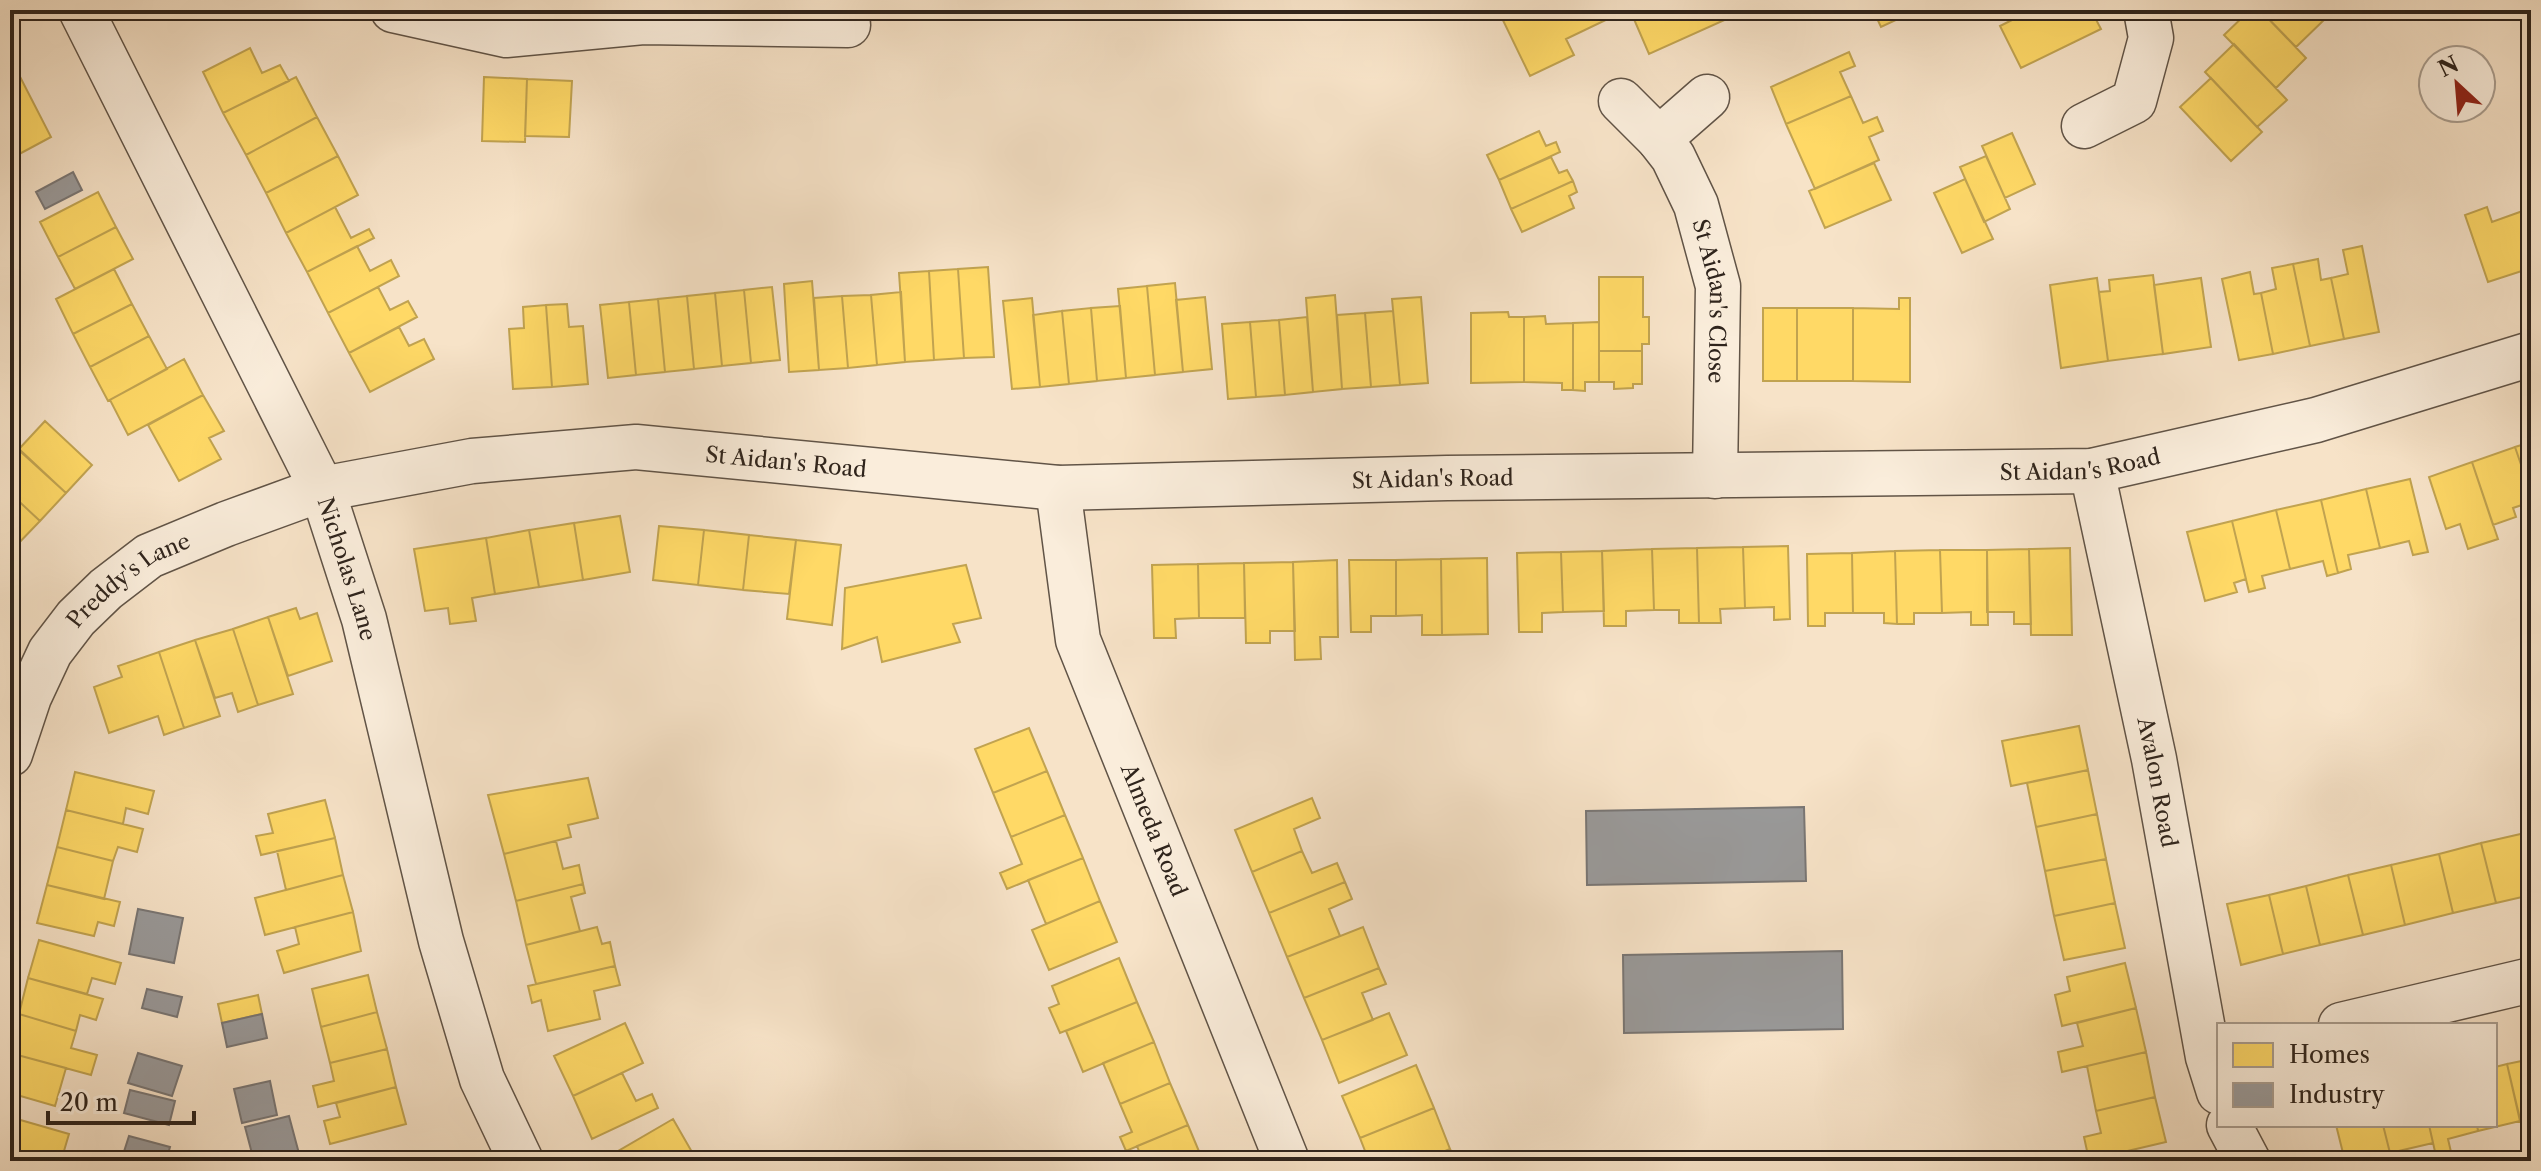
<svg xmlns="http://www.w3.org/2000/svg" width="2541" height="1171" font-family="'Libre Caslon Text',serif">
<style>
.homes{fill:#ffd966;stroke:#c1a350;stroke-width:2}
.industry{fill:#999;stroke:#797674;stroke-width:2}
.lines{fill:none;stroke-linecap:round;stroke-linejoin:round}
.minor-casing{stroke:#615447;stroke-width:47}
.minor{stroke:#faeddb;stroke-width:44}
.labels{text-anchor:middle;stroke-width:8;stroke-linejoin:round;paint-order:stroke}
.street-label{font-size:22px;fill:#2f241c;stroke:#faeddb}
</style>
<rect width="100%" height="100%" fill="#f7e3c8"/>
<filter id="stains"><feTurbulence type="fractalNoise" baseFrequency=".0025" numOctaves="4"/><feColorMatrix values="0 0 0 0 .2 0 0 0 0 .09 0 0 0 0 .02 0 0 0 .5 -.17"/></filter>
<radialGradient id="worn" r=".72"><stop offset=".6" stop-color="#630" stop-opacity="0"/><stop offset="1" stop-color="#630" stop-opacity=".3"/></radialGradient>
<!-- homes -->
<path class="homes" d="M1498,10H1609L1612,17L1566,39L1574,55L1530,76Z
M1630,10H1726L1729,18L1649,54Z
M1873,10H1917L1881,27Z
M2017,10H2091L2101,29L2021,68L2000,26L2020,16Z
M2250,10H2260L2306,58L2276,88L2224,35Z
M2260,10H2318L2326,18L2296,47Z
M2234,44L2287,100L2257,127L2205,72Z
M250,48L262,73L280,65L289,81L223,113L203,72Z
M1849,52L1855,66L1840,72L1851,96L1786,124L1771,87Z
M15,67L51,137L10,159V69Z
M296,77L317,117L246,155L223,113Z
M484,77L527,79L525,142L482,141Z
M2211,78L2262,132L2231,161L2180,107Z
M527,79L572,81L569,137L525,136Z
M1851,96L1863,123L1877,117L1883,131L1869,137L1879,160L1815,189L1786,124Z
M317,117L338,156L266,193L246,155Z
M1539,131L1546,146L1556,142L1560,152L1499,180L1487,155Z
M2012,133L2035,184L2005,198L1982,146Z
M338,156L358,195L286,233L266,193Z
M1986,156L2010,209L1984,222L1960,167Z
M1551,157L1559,173L1567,170L1573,181L1511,209L1499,180Z
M1874,163L1891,200L1825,228L1809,191Z
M1965,179L1993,239L1962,253L1934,193Z
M1573,181L1577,192L1569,196L1574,208L1522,232L1511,209Z
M98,192L116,227L58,257L40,222Z
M335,207L351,238L369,229L374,238L307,272L286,233Z
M2487,207L2492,222L2531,208V268L2488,282L2465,215Z
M116,227L133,259L75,289L58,257Z
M357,246L370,271L391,260L399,276L328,313L307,272Z
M2362,246L2379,332L2344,339L2331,278L2348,274L2343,250Z
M2318,259L2321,280L2331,278L2344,339L2310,346L2293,264Z
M2293,264L2310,346L2273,354L2261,293L2276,289L2272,268Z
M988,267L994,357L964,358L958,269Z
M114,269L132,304L73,334L56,299Z
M958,269L964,358L934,360L929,271Z
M929,271L934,360L905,362L899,273Z
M2250,272L2254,294L2261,293L2273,354L2239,360L2222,279Z
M2153,275L2163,354L2108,361L2099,292L2110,291L2109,280Z
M1599,277H1643V317H1649V344H1642V351H1599Z
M2097,278L2108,361L2061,368L2050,285Z
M2201,278L2211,347L2163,354L2154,285Z
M812,281L819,370L789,372L784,284Z
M1175,283L1183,372L1155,375L1147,286Z
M1147,286L1155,375L1126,378L1118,289Z
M378,287L390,310L408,301L417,317L349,353L328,313Z
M772,287L780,360L751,363L744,290Z
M744,290L751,363L722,366L715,293Z
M901,292L905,362L877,365L871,295Z
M715,293L722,366L694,369L687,296Z
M871,295L877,365L848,368L842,296Z
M1335,295L1342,389L1313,392L1306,298Z
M687,296L694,369L665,372L658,299Z
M842,296L848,368L819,370L814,298Z
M1205,297L1212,369L1183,372L1176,300Z
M1421,297L1428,383L1400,385L1392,299Z
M1032,298L1040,387L1012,389L1003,301Z
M1899,298H1910V382L1853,381V308L1899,309Z
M658,299L665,372L636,375L629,302Z
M629,302L636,375L608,378L600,305Z
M132,304L149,336L90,367L73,334Z
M567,304L569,327L583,326L588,384L552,387L546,305Z
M546,305L552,387L513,389L509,329L524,328L523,307Z
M1120,306L1126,378L1097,381L1091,308Z
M1091,308L1097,381L1069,384L1062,311Z
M1763,308H1797V381H1763Z
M1797,308H1853V381H1797Z
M1062,311L1069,384L1040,387L1033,315Z
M1393,311L1400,385L1371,387L1365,313Z
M1508,312L1509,317H1524V382L1471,383V313Z
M1365,313L1371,387L1342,389L1337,315Z
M1545,316L1546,324L1573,323V390H1562V383L1524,382V317Z
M1307,317L1313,392L1285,395L1279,320Z
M1279,320L1285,395L1256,397L1250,322Z
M1250,322L1256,397L1228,399L1222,324Z
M1599,322V382H1585V391L1573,390V323Z
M399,327L409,346L424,339L434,359L370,392L349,353Z
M149,336L167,369L108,401L90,367Z
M1599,351H1642V384H1633V388L1614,389V382H1599Z
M184,359L203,395L128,435L110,400Z
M203,395L224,431L209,438L221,459L179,481L148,425Z
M45,421L92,465L66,493L19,449Z
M10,442L66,493L40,521L10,493Z
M2531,442V494L2515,447Z
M2515,447L2531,494V502L2513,508L2516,517L2493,525L2472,462Z
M2472,462L2498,539L2468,549L2460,524L2446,529L2429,477Z
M2410,479L2428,552L2413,555L2409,541L2380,548L2366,489Z
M2366,489L2380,548L2348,555L2351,569L2338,573L2321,500Z
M10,493L40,521L13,549L10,546Z
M2321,500L2338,573L2327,576L2323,561L2290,569L2276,510Z
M2276,510L2290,569L2262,576L2265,588L2249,592L2232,521Z
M620,516L630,572L583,580L574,523Z
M2232,521L2246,579L2234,583L2237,592L2205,601L2187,532Z
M574,523L583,580L539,587L529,530Z
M659,526L704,530L698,585L653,580Z
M529,530L539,587L495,594L486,538Z
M704,530L749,535L743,590L698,585Z
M749,535L796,540L789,594L743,590Z
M486,538L495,594L472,598L476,621L450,624L448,608L425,611L414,549Z
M796,540L841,545L832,625L787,619Z
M1788,546L1790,619L1774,620V607L1745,608L1743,547Z
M1743,547L1745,608L1720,609L1721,623H1699L1697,548Z
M1697,548L1699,623H1679V610H1654L1652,549Z
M2070,548L2072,635H2031L2029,549Z
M1652,549L1654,610L1626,611V626H1604L1602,551Z
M2029,549L2031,624H2014V612H1987V550Z
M1940,550H1987L1988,625H1971V612L1942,613Z
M1940,550L1942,613H1914V624H1897L1895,551Z
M1602,551L1604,611L1563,612L1561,552Z
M1895,551L1897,624L1884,623V613H1853L1852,553Z
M1561,552L1563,612L1542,613V632H1519L1517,553Z
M1852,553L1853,613H1825V626H1808L1807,554Z
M1487,558L1488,634L1442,635L1441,559Z
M1441,559L1442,635H1422V615L1396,616V560Z
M1337,560L1338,637H1320L1321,659L1295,660L1293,562Z
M1349,560H1396V616H1371V632H1351Z
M1293,562L1295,631H1270V643H1246L1244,563Z
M1244,563L1245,618H1199L1198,564Z
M1198,564L1199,618L1175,619L1176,638H1154L1152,565Z
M966,565L981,618L953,624L960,642L882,662L877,637L842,649L845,588Z
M296,608L300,619L317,613L332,661L288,676L268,617Z
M268,617L293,694L258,705L233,629Z
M233,629L258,705L238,712L232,693L215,698L195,640Z
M195,640L220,716L184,728L159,652Z
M159,652L184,728L164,735L158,716L109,733L94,687L122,677L118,666Z
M2079,726L2088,770L2011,786L2002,741Z
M1029,728L1047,771L993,793L975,749Z
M2088,770L2097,814L2036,827L2027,783Z
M1047,771L1065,815L1011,837L993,793Z
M75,772L154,791L148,814L126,808L123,824L66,810Z
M588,778L598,818L568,825L571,837L504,854L488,795Z
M1312,798L1320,818L1294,829L1302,851L1252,872L1235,830Z
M325,800L335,838L261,855L256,836L273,833L268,814Z
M66,810L143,829L137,852L118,847L113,861L57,847Z
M2097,814L2106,859L2045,871L2036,827Z
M1065,815L1083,858L1007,889L1000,873L1022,864L1011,837Z
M2525,833L2531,859V895L2496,903L2481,843Z
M335,838L343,875L286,890L277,851Z
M556,841L563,869L579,865L583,884L516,901L504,854Z
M2481,843L2496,903L2453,913L2439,854Z
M57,847L113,861L104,899L47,885Z
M1302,851L1312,873L1337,863L1345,882L1269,913L1252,872Z
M2439,854L2453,913L2405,925L2391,865Z
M1083,858L1100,901L1046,924L1028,880Z
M2106,859L2115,903L2054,916L2045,871Z
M2391,865L2405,925L2363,935L2348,875Z
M343,875L353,912L265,935L255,898Z
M2348,875L2363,935L2320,945L2306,886Z
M1345,882L1352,899L1329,909L1340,936L1287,957L1269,913Z
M583,884L585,893L571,897L580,931L526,945L516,901Z
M47,885L120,902L114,926L98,922L94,936L37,923Z
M2306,886L2320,945L2283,954L2269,895Z
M2269,895L2283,954L2241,965L2227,904Z
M1100,901L1117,942L1049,970L1032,930Z
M2115,903L2125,948L2064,960L2054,916Z
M353,912L361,951L284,973L277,951L299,944L295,927Z
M597,927L602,944L610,942L615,966L536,984L526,945Z
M1363,927L1379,968L1304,998L1287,957Z
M39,940L121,963L115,984L92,978L87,994L28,978Z
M1119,958L1137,1002L1060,1033L1049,1008L1059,1004L1052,986Z
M2125,963L2136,1008L2062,1026L2055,995L2070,991L2067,977Z
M615,966L620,985L594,991L600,1019L548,1031L541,1000L532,1003L528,986Z
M1379,968L1386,984L1362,993L1373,1020L1322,1040L1304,998Z
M368,975L377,1012L321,1027L312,989Z
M28,978L103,999L96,1020L80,1015L76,1031L19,1014Z
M258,995L262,1014L222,1023L218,1004Z
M1137,1002L1154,1042L1083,1072L1066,1031Z
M2136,1008L2146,1052L2062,1072L2058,1052L2083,1046L2077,1023Z
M377,1012L387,1049L330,1063L321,1027Z
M1389,1013L1407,1055L1339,1083L1322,1040Z
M19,1014L76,1031L71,1048L97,1055L91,1075L10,1053V1041Z
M625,1023L643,1063L573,1096L554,1056Z
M1154,1042L1170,1083L1120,1104L1103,1063Z
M387,1049L396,1087L318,1107L313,1086L334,1081L330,1063Z
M2146,1052L2155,1097L2096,1111L2087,1066Z
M10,1053L66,1068L55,1106L10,1093Z
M2531,1059V1134L2524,1136L2507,1064Z
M2507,1064L2520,1121L2478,1131L2477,1125H2495V1067Z
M1416,1065L1434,1108L1360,1138L1342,1096Z
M622,1073L636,1101L652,1094L658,1108L592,1139L573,1096Z
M1170,1083L1188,1125L1126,1151L1120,1137L1132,1132L1120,1104Z
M396,1087L406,1124L330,1144L324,1121L340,1117L336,1103Z
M2155,1097L2166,1142L2089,1160L2084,1137L2101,1133L2096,1111Z
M1434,1108L1450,1149L1421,1161H1369L1360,1138Z
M10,1117L69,1134L61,1161H27L10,1156Z
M673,1119L696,1159L610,1161L608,1157Z
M1188,1125L1203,1161H1143L1137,1146Z
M2336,1125H2383L2390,1153L2365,1159L2366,1161H2345Z
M2383,1125H2429L2433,1143L2390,1153Z
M2429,1125H2477L2478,1131L2448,1139L2451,1152L2436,1156Z
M1450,1149L1456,1161H1421Z
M419,1153L423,1161H406Z"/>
<!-- industry -->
<path class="industry" d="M73,172L82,190L45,209L36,192Z
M1804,807L1806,881L1587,885L1586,811Z
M138,909L183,918L174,963L129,954Z
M1842,951L1843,1029L1624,1033L1623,955Z
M147,989L182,997L177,1017L142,1008Z
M262,1014L267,1038L227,1047L222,1023Z
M138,1053L182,1066L172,1096L128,1083Z
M270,1081L277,1115L242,1123L234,1089Z
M130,1090L175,1101L169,1125L124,1113Z
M289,1116L301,1161H254L245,1127Z
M129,1136L170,1147L166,1161H121Z"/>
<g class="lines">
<!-- minor casing -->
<g class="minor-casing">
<g id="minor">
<path id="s1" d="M81,10L322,489L364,619L441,941L482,1079L521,1161"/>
<path d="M393,10L506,35L643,22L848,25"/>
<path id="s2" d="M1621,101L1659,139L1673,157L1696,205L1718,286L1715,476"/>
<path d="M2084,126L2134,101L2151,38L2146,10"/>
<path d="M1659,139L1707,97"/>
<path id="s3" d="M2092,471L2154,759L2208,1057L2219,1092"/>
<path id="s4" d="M1058,488L1078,640L1287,1161"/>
<path id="s5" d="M10,754L29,697L50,652L76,618L106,589L149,556L226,524L322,489L472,461L636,447L1058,488L1447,478L2092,471L2316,420L2531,354"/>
<path d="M2341,1025L2531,980"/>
<path d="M2229,1125L2248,1161"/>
</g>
</g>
<!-- minor -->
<use href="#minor" class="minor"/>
</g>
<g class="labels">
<!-- street labels -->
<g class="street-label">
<text dy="8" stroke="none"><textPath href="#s2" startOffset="228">St Aidan's Close</textPath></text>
<text dy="8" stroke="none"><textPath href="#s5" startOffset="902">St Aidan's Road</textPath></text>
<text dy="8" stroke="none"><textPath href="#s5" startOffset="2198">St Aidan's Road</textPath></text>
<text dy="8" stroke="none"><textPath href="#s5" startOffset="1550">St Aidan's Road</textPath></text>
<text dy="8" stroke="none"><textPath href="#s1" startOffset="620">Nicholas Lane</textPath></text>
<text dy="8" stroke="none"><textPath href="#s5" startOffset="218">Preddy's Lane</textPath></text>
<text dy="8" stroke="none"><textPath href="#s3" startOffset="318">Avalon Road</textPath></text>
<text dy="8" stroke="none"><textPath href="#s4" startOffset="358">Almeda Road</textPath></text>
</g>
</g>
<!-- margin -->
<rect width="2541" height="1171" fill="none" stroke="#f7e3c8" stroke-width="40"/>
<rect x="12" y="12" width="2517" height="1147" fill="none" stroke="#2f241c" stroke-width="4"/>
<rect x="20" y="20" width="2501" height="1131" fill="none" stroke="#2f241c" stroke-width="2"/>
<!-- legend -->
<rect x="2217" y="1023" width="280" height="104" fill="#faeddb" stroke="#a99d8f" stroke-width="2"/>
<rect x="2233" y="1043" width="40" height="24" fill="#ffd966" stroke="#a99d8f" stroke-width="2"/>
<text x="2289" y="1063" font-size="24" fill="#2f241c">Homes</text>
<rect x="2233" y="1083" width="40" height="24" fill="#999999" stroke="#a99d8f" stroke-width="2"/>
<text x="2289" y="1103" font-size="24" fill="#2f241c">Industry</text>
<!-- north arrow -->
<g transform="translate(2457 84) rotate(334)"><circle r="38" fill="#faeddb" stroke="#a99d8f" stroke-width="2"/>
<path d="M0-6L14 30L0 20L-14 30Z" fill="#8f2418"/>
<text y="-12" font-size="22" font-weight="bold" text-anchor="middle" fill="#2f241c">N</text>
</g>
<!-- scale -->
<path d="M48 1111v12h146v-12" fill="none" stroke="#2f241c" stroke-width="4"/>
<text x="60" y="1111" font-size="24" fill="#2f241c" stroke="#faeddb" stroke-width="6" paint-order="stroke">20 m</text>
<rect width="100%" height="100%" filter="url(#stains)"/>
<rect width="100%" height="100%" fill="url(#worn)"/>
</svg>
